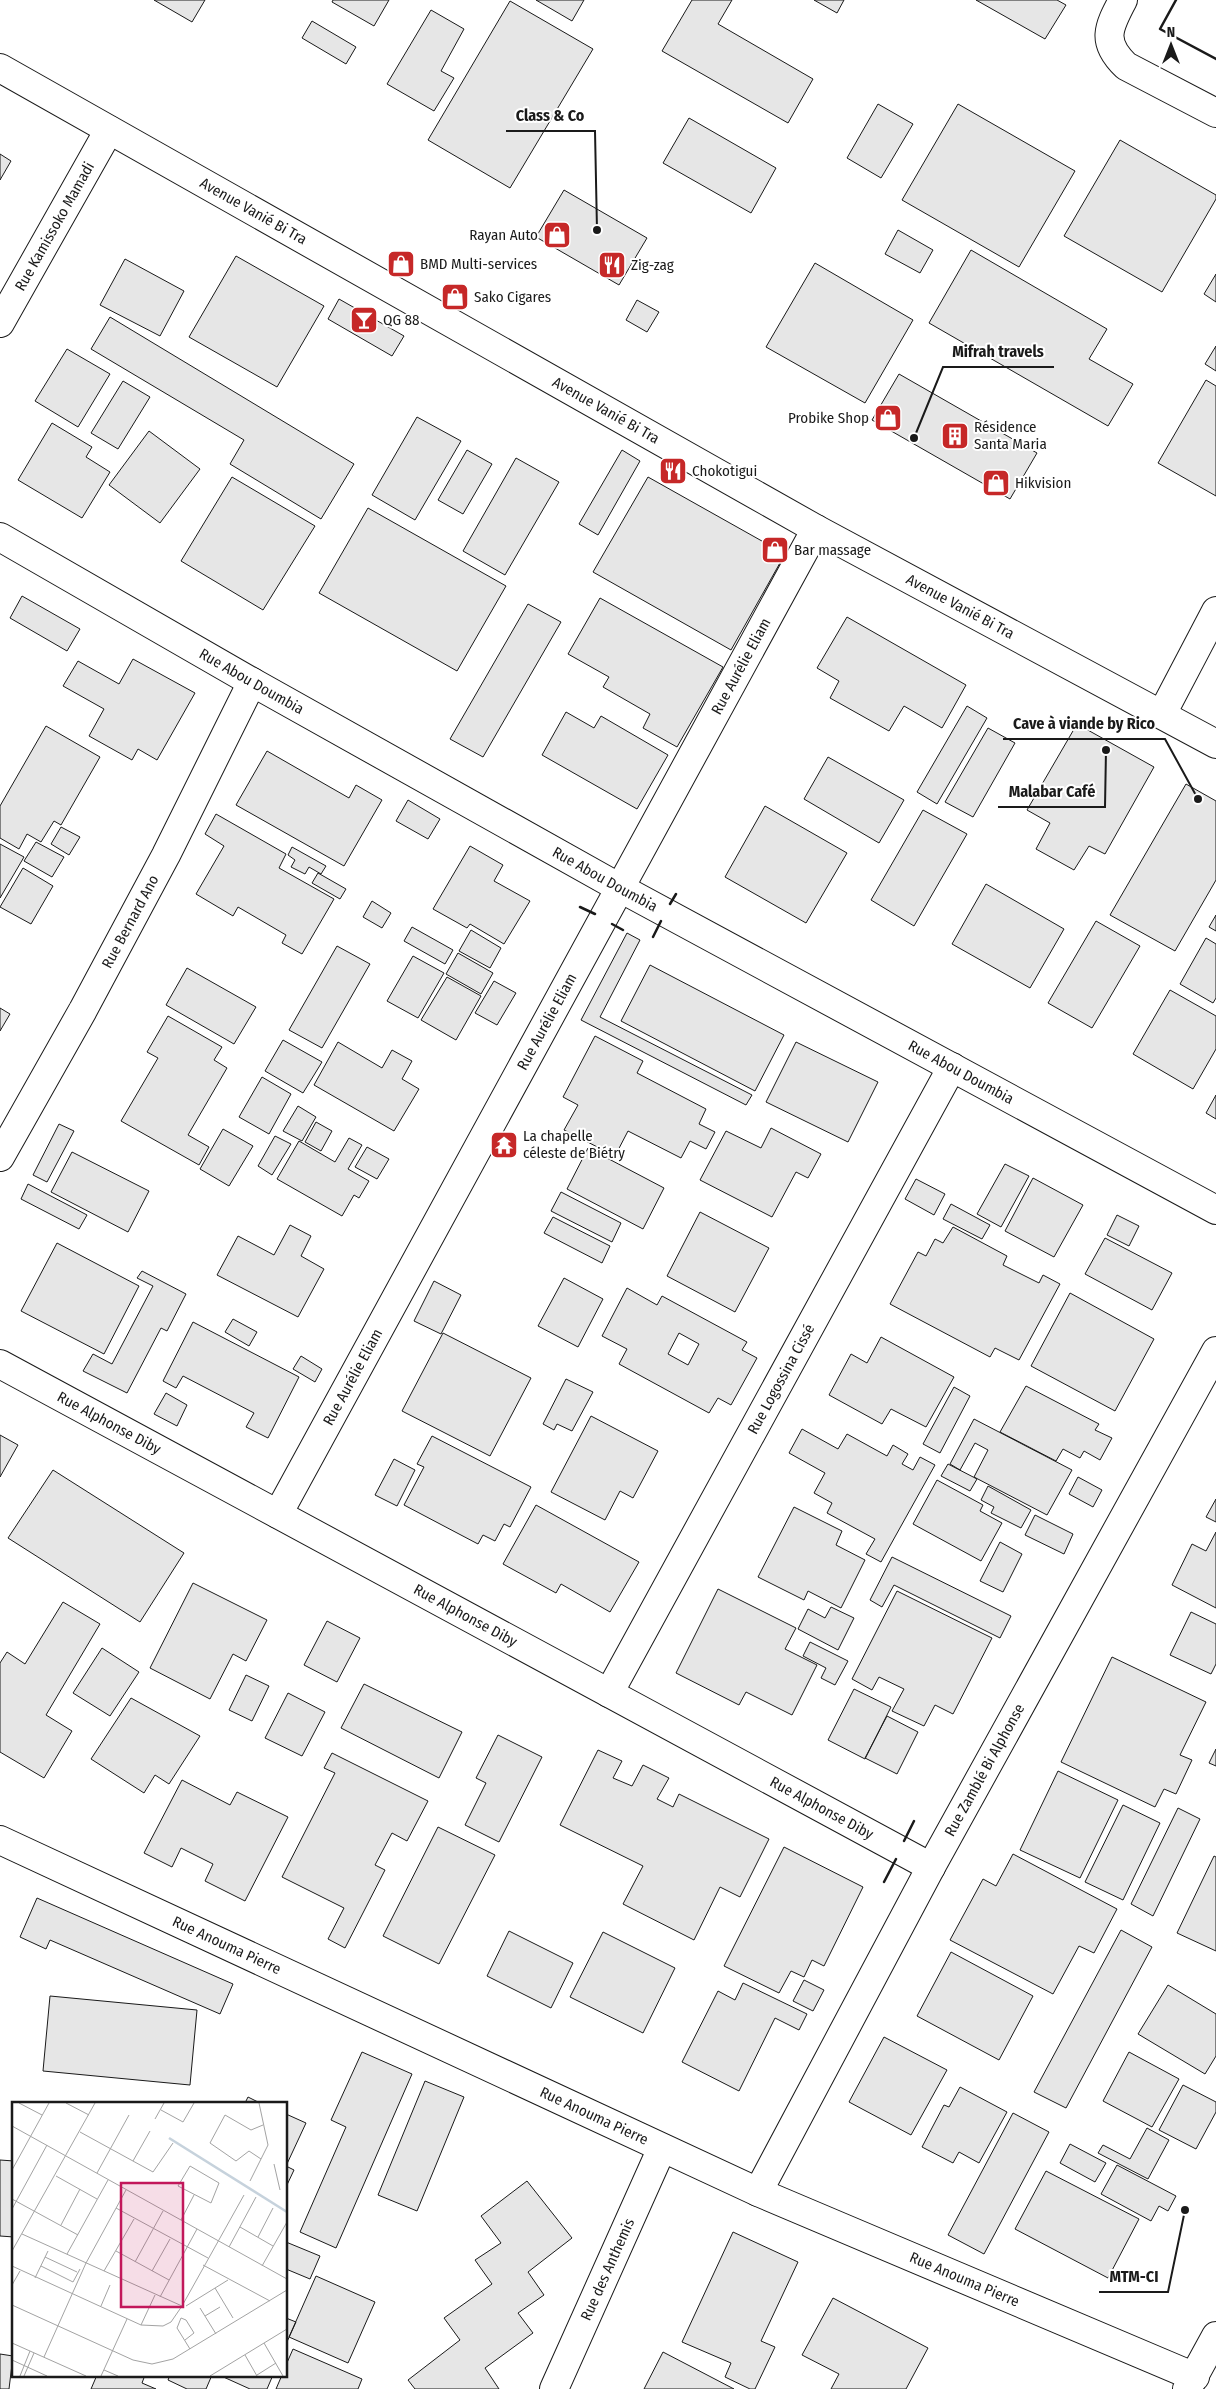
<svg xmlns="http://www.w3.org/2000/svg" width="1216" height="2389" font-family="'Fira Sans Condensed',sans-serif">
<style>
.building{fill:#e6e6e6;stroke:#1a1a1a;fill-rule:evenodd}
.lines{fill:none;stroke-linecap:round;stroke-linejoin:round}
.minor-casing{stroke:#1a1a1a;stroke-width:30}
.minor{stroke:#fff;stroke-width:28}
.wall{stroke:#1a1a1a;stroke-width:2.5}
.labels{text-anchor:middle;stroke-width:4;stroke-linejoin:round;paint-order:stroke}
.street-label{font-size:15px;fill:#1a1a1a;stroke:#fff}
.poi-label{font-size:15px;fill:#1a1a1a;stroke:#fff;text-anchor:start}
.inset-river{fill:none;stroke:#c6d2dc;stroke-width:2.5}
.inset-road{fill:none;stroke:#a3a3a3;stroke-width:1}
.view{fill:#c2185b;fill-opacity:0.15;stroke:#c2185b;stroke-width:2.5}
.inset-edge{fill:none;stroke:#1a1a1a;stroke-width:2.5}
.leader{fill:none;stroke:#1a1a1a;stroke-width:2}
.callout-dot{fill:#1a1a1a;stroke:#fff;stroke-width:2}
.callout-label{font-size:16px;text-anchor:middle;font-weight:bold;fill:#1a1a1a;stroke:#fff;stroke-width:4;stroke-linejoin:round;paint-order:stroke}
</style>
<rect width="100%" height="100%" fill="#fff"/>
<!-- building -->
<path class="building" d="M154,0H205L192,22Z
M333,0H389L374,26L332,2Z
M536,0H584L572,21Z
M692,0H732L718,24L813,79L788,123L662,51Z
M814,0H844L837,13Z
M976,0H1057L1066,5L1045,39Z
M510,1L593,49L510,188L428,140Z
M431,10L464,29L441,71L454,78L434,111L387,84Z
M312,21L356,47L346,64L302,38Z
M878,104L913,124L881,178L847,158Z
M958,104L1075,171L1019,267L902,200Z
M689,118L776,168L751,213L663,163Z
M1120,140L1216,195V199L1162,292L1064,236Z
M0,154L11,161L0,180Z
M564,190L647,238L619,285L536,237Z
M898,230L933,250L920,273L885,254Z
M971,250L1107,329L1089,359L1133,384L1108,426L929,323Z
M236,256L324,306L277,387L189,337Z
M125,259L184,291L160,336L100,305Z
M815,263L913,320L865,403L766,347Z
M1216,274V302L1204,294Z
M339,299L404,336L392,356L328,319Z
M637,300L659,312L647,332L626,320Z
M110,317L354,464L321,519L230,464L244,440L91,349Z
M1216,346V371L1205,364Z
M67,349L110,374L78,427L35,401Z
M899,374L1037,453L1010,499L872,420Z
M1206,380L1216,386V496L1158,463Z
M123,381L150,397L118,449L91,433Z
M417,417L461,441L415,520L372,495Z
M52,423L92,447L86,457L110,472L82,518L18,480Z
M149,431L200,469L160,523L109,485Z
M467,450L492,464L463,514L438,500Z
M622,450L640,461L598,535L579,524Z
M516,458L559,482L505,575L463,551Z
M232,477L315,526L263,610L181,561Z
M648,477L785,554L731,650L593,572Z
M368,508L506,586L457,671L319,593Z
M22,596L80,629L67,651L10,618Z
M600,598L723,667L677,747L643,728L650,714L603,687L609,677L568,654Z
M528,604L561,622L483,757L450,739Z
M847,617L966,685L942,728L904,706L889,731L830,698L839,681L817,668Z
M133,659L195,693L157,760L138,749L132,760L89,736L104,709L63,686L78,661L119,684Z
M967,706L987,718L937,804L917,792Z
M566,712L594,728L601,716L668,755L637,809L542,755Z
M1077,724L1154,767L1105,854L1089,846L1074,870L1036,849L1050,823L1027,810Z
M46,726L100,757L61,825L54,821L41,842L27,834L19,849L0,838V806Z
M988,728L1015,743L973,817L945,802Z
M267,751L349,798L356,785L382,800L344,866L236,805Z
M828,757L904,800L879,843L804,799Z
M1186,784L1216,801V880L1175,951L1110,915Z
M408,800L440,819L428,839L396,821Z
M765,806L847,853L806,923L725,877Z
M923,810L967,834L914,926L871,900Z
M216,814L286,854L279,868L334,899L302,954L282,943L286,935L238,907L233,916L196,894L224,846L205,834Z
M61,827L80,837L69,855L51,844Z
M36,842L64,857L52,877L24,861Z
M0,844L24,857L0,898Z
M470,846L503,865L494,881L530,901L504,944L470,924L467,928L433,909Z
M292,847L326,866L321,874L309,867L305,874L291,867L295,860L288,855Z
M23,868L53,886L31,924L0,907Z
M318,873L346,889L340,899L312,883Z
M986,884L1064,929L1030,988L952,944Z
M372,901L391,913L382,928L363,917Z
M1216,915V931L1209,927Z
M1096,921L1140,946L1092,1028L1048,1003Z
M412,927L453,950L445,964L404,941Z
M471,930L501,948L490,968L459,951Z
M627,933L640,940L600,1017L752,1095L746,1105L581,1020Z
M1206,938L1216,944V998L1213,1003L1180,984Z
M337,946L370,964L322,1048L289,1030Z
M458,953L493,973L481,994L446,974Z
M413,956L444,973L418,1018L387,1001Z
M650,965L784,1035L755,1091L621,1021Z
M187,968L256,1007L234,1044L166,1005Z
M447,977L481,996L456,1040L421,1020Z
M494,981L516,993L497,1025L475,1013Z
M1170,990L1216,1016V1049L1193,1089L1133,1054Z
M0,1008L10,1014L0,1031Z
M168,1016L222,1047L214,1060L227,1068L188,1135L209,1147L199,1165L121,1121L158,1058L147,1052Z
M595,1036L643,1061L637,1073L706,1109L699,1124L715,1132L706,1149L690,1141L681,1158L628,1131L615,1156L564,1130L578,1105L563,1097Z
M283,1040L322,1062L303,1093L265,1071Z
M338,1042L382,1068L392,1050L412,1061L402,1079L419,1089L394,1131L314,1085Z
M796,1042L878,1082L848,1142L766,1102Z
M262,1077L291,1094L269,1134L239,1117Z
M1216,1095V1119L1206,1113Z
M298,1106L316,1117L302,1141L283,1131Z
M316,1122L332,1131L321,1151L305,1142Z
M59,1124L74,1131L47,1182L33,1175Z
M771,1128L821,1154L808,1178L796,1172L772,1217L700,1180L726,1131L761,1148Z
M223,1129L253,1146L229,1186L200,1169Z
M275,1136L291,1144L272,1175L258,1166Z
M349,1138L362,1145L348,1169L369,1181L359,1198L354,1195L342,1216L277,1179L299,1141L335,1162Z
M367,1147L389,1159L377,1179L355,1167Z
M588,1148L664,1188L643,1229L567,1189Z
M72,1152L149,1191L128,1232L51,1192Z
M1005,1164L1029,1176L1001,1227L977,1214Z
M1033,1178L1083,1205L1054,1257L1005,1231Z
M916,1179L945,1194L934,1215L905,1199Z
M28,1184L87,1215L79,1229L21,1199Z
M561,1192L621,1223L612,1242L551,1211Z
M951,1204L990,1225L982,1239L943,1219Z
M700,1212L769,1248L735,1312L667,1276Z
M1117,1215L1139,1226L1129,1246L1107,1235Z
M553,1217L610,1246L602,1263L544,1233Z
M290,1225L311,1236L301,1256L324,1269L298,1317L217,1275L238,1236L274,1255Z
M953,1227L1007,1256L1003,1265L1039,1283L1043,1275L1060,1284L1019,1360L995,1348L990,1357L890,1304L918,1252L926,1256L935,1239L943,1243Z
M1105,1238L1172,1273L1152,1310L1085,1274Z
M57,1243L139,1286L104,1354L21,1311Z
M142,1271L186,1294L167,1331L161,1328L127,1393L83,1371L93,1354L112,1364L153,1286L137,1278Z
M564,1278L603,1299L578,1347L538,1326Z
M434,1281L461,1295L441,1334L414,1321Z
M627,1288L657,1305L662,1296L747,1342L742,1350L757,1358L731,1405L718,1398L709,1413L619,1364L627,1349L602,1336ZM679,1333L699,1344L688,1365L668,1354Z
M1070,1293L1154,1339L1115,1411L1031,1366Z
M233,1319L257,1332L249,1346L225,1332Z
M193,1322L299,1377L268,1438L246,1427L254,1413L183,1376L176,1388L163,1381Z
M443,1333L531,1378L490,1456L402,1411Z
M881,1337L954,1377L926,1427L891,1409L882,1424L829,1395L851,1354L867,1363Z
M301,1356L322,1369L315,1382L293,1369Z
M566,1379L593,1392L572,1431L557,1424L554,1430L543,1424Z
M1026,1386L1099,1424L1095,1430L1112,1438L1100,1460L1084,1451L1080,1458L1063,1449L1056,1461L1000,1432Z
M954,1387L970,1396L940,1453L923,1444Z
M166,1393L187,1405L177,1426L154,1414Z
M591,1416L658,1451L633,1498L620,1491L605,1520L551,1492Z
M974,1419L1072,1470L1047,1515L974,1477L988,1450L975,1443L960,1470L950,1464Z
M802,1429L838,1449L847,1434L887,1456L893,1445L908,1454L902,1464L913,1470L920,1457L935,1465L881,1562L866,1554L875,1539L827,1513L832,1503L814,1493L825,1473L789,1453Z
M0,1435L18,1445L0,1477Z
M432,1436L531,1487L510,1527L504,1524L495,1541L483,1535L478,1544L404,1505L424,1467L417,1464Z
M394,1459L415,1470L397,1506L375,1495Z
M948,1464L977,1479L970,1491L941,1476Z
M53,1470L184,1553L140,1622L8,1538Z
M1078,1477L1102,1490L1093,1507L1069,1494Z
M937,1480L983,1505L980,1511L1002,1523L981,1561L913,1524Z
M988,1486L1031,1510L1021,1528L991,1513L994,1507L981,1500Z
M1216,1499V1522L1206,1517Z
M536,1505L639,1562L610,1612L561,1584L556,1593L503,1564Z
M794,1507L842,1531L836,1545L865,1560L841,1608L808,1591L804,1600L758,1577Z
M1035,1515L1073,1534L1064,1554L1025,1535Z
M1216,1532V1608L1172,1585L1192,1544L1206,1551Z
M1000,1542L1022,1554L1003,1592L980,1581Z
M892,1557L1011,1616L1000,1638L894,1585L882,1607L870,1600Z
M193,1583L267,1620L246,1661L233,1654L210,1699L150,1668Z
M718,1589L796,1628L785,1649L817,1665L792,1715L746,1692L739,1705L676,1673Z
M897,1591L992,1638L953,1714L935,1705L924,1726L892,1711L904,1689L879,1677L872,1690L852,1679Z
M63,1602L100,1624L46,1715L72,1731L44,1778L0,1752V1663L7,1652L25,1664Z
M831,1607L854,1618L838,1650L798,1629L808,1609L825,1618Z
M1191,1612L1216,1624V1664L1211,1674L1170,1655Z
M327,1621L360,1638L337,1682L304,1665Z
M810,1642L848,1661L835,1685L821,1678L826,1668L803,1656Z
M102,1648L139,1672L110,1716L73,1693Z
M1112,1657L1206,1702L1180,1755L1192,1760L1176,1794L1164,1789L1155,1807L1061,1762Z
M246,1675L269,1686L252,1721L229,1710Z
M364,1684L462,1732L439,1778L341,1728Z
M854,1689L891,1707L865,1759L828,1740Z
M288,1693L325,1712L302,1756L265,1738Z
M131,1698L200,1736L169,1784L155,1775L144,1793L91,1759Z
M887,1716L918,1732L897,1774L865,1758Z
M498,1735L542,1757L499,1842L465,1825L486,1783L476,1778Z
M1216,1749V1766L1209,1763Z
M598,1750L622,1761L613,1778L632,1786L643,1765L669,1778L657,1799L673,1807L679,1794L769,1839L740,1897L720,1887L694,1940L623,1904L643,1866L560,1825Z
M332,1753L428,1801L407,1841L392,1833L375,1865L385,1870L345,1948L328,1939L344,1908L282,1877L335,1773L324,1768Z
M1058,1771L1118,1800L1080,1878L1020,1850Z
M182,1780L230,1805L237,1792L288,1817L245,1901L205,1881L213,1864L181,1848L172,1867L144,1853Z
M1123,1805L1160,1823L1123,1900L1085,1882Z
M1178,1808L1200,1819L1153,1916L1131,1904Z
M438,1827L495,1855L439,1964L383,1936Z
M784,1847L863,1887L824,1966L812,1960L804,1977L791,1971L779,1993L724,1966Z
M1013,1854L1117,1909L1094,1953L1079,1946L1053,1994L950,1940L983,1879L996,1886Z
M1214,1856L1216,1857V1951L1177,1933Z
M37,1898L233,1984L220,2014L50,1940L46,1949L20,1937Z
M1121,1930L1152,1947L1066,2108L1034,2092Z
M509,1931L573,1963L551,2008L487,1976Z
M603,1932L675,1968L643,2033L570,1997Z
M951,1952L1033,1996L999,2060L917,2016Z
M804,1980L824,1990L813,2011L793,2001Z
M743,1983L807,2014L799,2030L775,2018L739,2091L682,2062L718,1991L735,2000Z
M1168,1985L1216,2014V2056L1205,2074L1138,2034Z
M50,1996L197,2010L190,2085L43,2071Z
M884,2037L947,2070L911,2135L849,2102Z
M362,2052L412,2074L336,2248L300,2232L346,2127L331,2120Z
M1129,2052L1179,2079L1152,2127L1103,2101Z
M425,2081L464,2097L417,2211L378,2195Z
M1183,2085L1216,2102V2112L1196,2149L1159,2130Z
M960,2087L1007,2112L979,2163L959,2152L953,2163L922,2147L944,2105L949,2107Z
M248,2097L260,2103H245Z
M1013,2113L1049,2132L984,2254L948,2235Z
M286,2114L306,2123L286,2166L294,2170L286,2187Z
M1147,2128L1169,2140L1148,2179L1098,2153L1103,2145L1130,2159Z
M1070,2144L1106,2163L1095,2182L1060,2163Z
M0,2160L14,2161V2237L0,2236Z
M1117,2165L1176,2196L1168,2211L1159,2206L1151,2221L1101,2194Z
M1046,2171L1139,2219L1108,2278L1015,2229Z
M527,2181L572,2238L528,2272L544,2295L518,2313L533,2333L485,2368L499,2389H415L408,2380L460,2340L444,2318L492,2284L475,2260L501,2243L481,2216Z
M733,2232L798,2262L761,2341L775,2347L755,2389H750L725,2377L731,2363L682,2342Z
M286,2242L320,2256L310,2279L286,2269Z
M316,2276L375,2302L348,2363L289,2337Z
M833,2298L928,2348L906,2389H831L839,2374L802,2355Z
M286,2318L296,2322L286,2344Z
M293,2349L362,2379L358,2389H276L282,2375H286V2365Z
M663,2352L734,2389H644Z
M0,2354L13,2356L9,2389H0Z
M97,2375H145L142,2383L156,2389H91Z
M170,2375H212L206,2389H187L168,2380Z
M219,2375H273L267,2389H250Z"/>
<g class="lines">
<!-- minor casing -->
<g class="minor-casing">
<g id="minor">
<path d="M1123,0C1108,28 1101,42 1126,66L1216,113"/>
<path id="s1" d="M0,68L816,529L1216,744"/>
<path id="s2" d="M0,323L109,130"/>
<path id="s3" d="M0,537L252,682L620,888L1216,1210"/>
<path d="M1162,714L1216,611"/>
<path id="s4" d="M0,1157L83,1010L166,855L252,682"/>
<path id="s5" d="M0,1364L931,1867"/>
<path id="s6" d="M278,1514L816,529"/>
<path id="s7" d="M609,1693L952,1067"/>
<path id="s8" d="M0,1840L758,2192L1195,2377"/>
<path id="s9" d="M758,2192L931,1867L1216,1351"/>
<path id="s10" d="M554,2389L662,2148"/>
<path d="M1187,2389L1216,2336"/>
</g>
</g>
<!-- minor -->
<use href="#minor" class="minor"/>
<!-- wall -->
<path class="wall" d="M1176,0L1160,29L1216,59
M670,904L676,894
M580,907L595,914
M612,924L623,930
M653,937L661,921
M904,1841L914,1821
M884,1882L896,1859"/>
</g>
<!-- icons -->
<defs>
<g id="shop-square" transform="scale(1.4375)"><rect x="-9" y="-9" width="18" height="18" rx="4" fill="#c62828" stroke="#fff"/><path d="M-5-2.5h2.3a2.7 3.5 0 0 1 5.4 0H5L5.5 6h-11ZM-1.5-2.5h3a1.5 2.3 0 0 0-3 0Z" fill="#fff"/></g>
<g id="restaurant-square" transform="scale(1.4375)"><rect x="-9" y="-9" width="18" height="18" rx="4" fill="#c62828" stroke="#fff"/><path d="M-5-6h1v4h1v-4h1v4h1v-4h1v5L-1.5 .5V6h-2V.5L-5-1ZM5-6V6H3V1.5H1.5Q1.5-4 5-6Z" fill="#fff"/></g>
<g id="bar-square" transform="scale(1.4375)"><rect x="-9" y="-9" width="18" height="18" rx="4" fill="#c62828" stroke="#fff"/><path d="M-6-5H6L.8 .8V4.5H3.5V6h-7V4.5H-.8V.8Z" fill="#fff"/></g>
<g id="building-square" transform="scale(1.4375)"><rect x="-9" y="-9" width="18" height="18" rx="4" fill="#c62828" stroke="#fff"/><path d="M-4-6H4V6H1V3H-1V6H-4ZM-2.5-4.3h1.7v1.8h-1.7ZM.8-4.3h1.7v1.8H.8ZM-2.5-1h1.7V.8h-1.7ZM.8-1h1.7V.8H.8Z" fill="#fff"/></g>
<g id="temple-square" transform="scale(1.4375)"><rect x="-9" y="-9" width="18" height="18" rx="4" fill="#c62828" stroke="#fff"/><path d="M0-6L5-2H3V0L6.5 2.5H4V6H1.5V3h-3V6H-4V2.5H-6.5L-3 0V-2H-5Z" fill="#fff"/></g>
</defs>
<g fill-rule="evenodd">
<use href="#shop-square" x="557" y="235"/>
<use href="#shop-square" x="401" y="264"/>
<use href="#restaurant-square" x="612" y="265"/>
<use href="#shop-square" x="455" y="297"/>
<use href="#bar-square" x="364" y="320"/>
<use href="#shop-square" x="888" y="418"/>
<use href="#building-square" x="955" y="436"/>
<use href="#restaurant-square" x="673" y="471"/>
<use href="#shop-square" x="996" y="483"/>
<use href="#shop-square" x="775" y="550"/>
<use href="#temple-square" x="504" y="1145"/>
</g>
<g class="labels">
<!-- street labels -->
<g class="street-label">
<text dy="5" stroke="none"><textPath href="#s1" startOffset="291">Avenue Vanié Bi Tra</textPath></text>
<text dy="5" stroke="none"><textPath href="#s2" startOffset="111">Rue Kamissoko Mamadi</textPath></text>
<text dy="5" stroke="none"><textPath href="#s1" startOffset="696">Avenue Vanié Bi Tra</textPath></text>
<text dy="5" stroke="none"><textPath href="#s1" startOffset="1101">Avenue Vanié Bi Tra</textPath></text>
<text dy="5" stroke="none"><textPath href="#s6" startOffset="966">Rue Aurélie Eliam</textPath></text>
<text dy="5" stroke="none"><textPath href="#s3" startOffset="290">Rue Abou Doumbia</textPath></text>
<text dy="5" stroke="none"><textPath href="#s3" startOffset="695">Rue Abou Doumbia</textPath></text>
<text dy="5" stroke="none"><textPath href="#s4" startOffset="269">Rue Bernard Ano</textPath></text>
<text dy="5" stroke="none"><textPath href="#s6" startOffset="561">Rue Aurélie Eliam</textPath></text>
<text dy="5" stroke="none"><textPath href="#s3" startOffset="1100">Rue Abou Doumbia</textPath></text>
<text dy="5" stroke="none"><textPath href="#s6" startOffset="156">Rue Aurélie Eliam</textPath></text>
<text dy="5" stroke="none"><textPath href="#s7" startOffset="358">Rue Logossina Cissé</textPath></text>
<text dy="5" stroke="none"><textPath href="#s5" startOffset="124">Rue Alphonse Diby</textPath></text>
<text dy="5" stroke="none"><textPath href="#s5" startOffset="529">Rue Alphonse Diby</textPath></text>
<text dy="5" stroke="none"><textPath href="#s9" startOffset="479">Rue Zamblé Bi Alphonse</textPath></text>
<text dy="5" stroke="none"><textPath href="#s5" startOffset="934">Rue Alphonse Diby</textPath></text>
<text dy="5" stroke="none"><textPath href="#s8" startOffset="250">Rue Anouma Pierre</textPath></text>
<text dy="5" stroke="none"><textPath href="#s8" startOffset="655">Rue Anouma Pierre</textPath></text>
<text dy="5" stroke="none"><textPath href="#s10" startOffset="131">Rue des Anthemis</textPath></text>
<text dy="5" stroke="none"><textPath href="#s8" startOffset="1060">Rue Anouma Pierre</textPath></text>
</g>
<!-- poi labels -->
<g class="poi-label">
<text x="538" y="240" text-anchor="end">Rayan Auto</text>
<text x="420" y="269">BMD Multi-services</text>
<text x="631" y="270">Zig-zag</text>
<text x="474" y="302">Sako Cigares</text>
<text x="383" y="325">QG 88</text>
<text x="869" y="423" text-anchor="end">Probike Shop</text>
<text x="974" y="432">Résidence<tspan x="974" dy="17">Santa Maria</tspan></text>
<text x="692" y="476">Chokotigui</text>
<text x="1015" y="488">Hikvision</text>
<text x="794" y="555">Bar massage</text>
<text x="523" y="1141">La chapelle<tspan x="523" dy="17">céleste de Biétry</tspan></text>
</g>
</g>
<!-- overview -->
<g transform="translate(12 2102)">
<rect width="275" height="275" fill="#fff"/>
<path class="inset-river" d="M157,36L275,110"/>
<path class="inset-road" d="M7,1L30,13M54,1L77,13M149,8L171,20L182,1M143,17L152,1M0,24L275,177M68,30L141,70L161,41M249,57L237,49L224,59L198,41L213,13L239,28L251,23M121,59L138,29M262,62L268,88M178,64L207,81L199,101L166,84ZM0,68L37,1M85,71L117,13M44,74L85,97M238,79L256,43L247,1M0,97L66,133M104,106L196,156M0,107L35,43M169,118L182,93M49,123L68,87M228,125L261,144M10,132L170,204M246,135L261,106M217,145L244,95M0,149L83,1M104,149L157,178M55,152L96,78M33,155L65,170M123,160L151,109M191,163L258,199M0,164L129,223L151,224L159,220L170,204L232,93M29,164L61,180L68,167M250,164L275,120M92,169L122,117M140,169L158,137M23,176L36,149M0,183L8,169M203,186L221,216M148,195L185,127M0,203L121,258L140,262L161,257L275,188M89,204L98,183M174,204L216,178M188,206L204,232M193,214L208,205M129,223L143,193M173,238L182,231L174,218L169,216L165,226L178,247M0,241L74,274M252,241L271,274M233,253L245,274M32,255L74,161L114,88M0,258L35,274M92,268L106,274M245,273L264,261M8,274L18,249M12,274L22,251M89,274L115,217M198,274L275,227"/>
<path class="view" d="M109,81H171V205H109Z"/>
<rect width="275" height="275" class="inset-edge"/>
</g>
<!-- callouts -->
<path class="leader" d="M597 230L595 131H506M914 438L943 367H1054M1198 799L1165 739H1003M1106 750L1105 807H998M1185 2210L1168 2292H1099"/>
<g class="callout-dot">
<circle cx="597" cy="230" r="5"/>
<circle cx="914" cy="438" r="5"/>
<circle cx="1198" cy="799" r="5"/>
<circle cx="1106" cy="750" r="5"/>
<circle cx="1185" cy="2210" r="5"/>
</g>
<g class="callout-label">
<text x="550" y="121">Class &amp; Co</text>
<text x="998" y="357">Mifrah travels</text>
<text x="1084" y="729">Cave à viande by Rico</text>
<text x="1052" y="797">Malabar Café</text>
<text x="1134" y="2282">MTM-CI</text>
</g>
<!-- north arrow -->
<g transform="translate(1171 45)" stroke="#ffffff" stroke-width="4" paint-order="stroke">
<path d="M0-4L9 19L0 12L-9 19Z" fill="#1a1a1a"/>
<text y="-8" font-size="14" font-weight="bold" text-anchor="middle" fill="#1a1a1a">N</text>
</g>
</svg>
